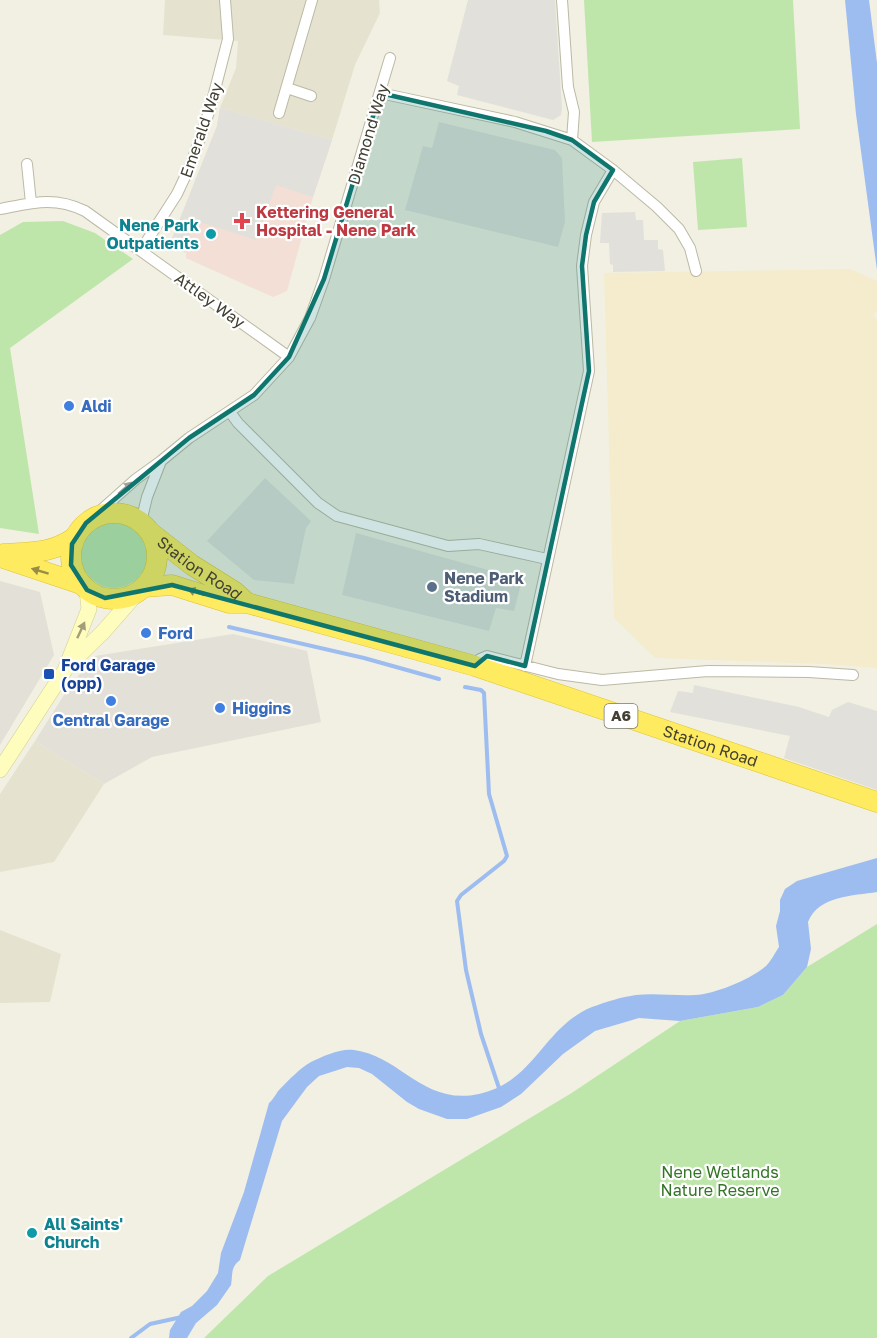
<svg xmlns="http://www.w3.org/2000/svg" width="877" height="1338" font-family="'Golos Text',sans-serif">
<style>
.residential{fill:#e5e3d0}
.commercial{fill:#f4eccc}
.industrial{fill:#e3e0d7}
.medical{fill:#f3dfd5}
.green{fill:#bee6aa}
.parking{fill:#e1e0db}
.water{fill:#9dbcf0}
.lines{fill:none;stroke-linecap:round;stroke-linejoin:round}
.stream{stroke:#9dbcf0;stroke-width:4}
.street-casing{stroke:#bcb9a5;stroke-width:12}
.secondary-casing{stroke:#d2cf91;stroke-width:16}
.highway-casing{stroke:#ddc230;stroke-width:21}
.street{stroke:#fff;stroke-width:10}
.secondary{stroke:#fffdbe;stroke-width:15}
.highway{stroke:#feeb60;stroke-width:20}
.oneway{fill:#a1a099}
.oneway2{fill:#978d47}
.oneway3{fill:#a19e78}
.marked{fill:#0f766e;fill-opacity:0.2;stroke:#0f766e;stroke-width:4.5;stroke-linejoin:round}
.health-dot{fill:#e0444e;stroke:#fff;stroke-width:2}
.culture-dot{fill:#0f9aa8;stroke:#fff;stroke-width:2}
.shop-dot{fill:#3f7fe0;stroke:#fff;stroke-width:2}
.service-dot{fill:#5c6f8a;stroke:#fff;stroke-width:2}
.transit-dot{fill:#1a4fb4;stroke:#fff;stroke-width:2}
.labels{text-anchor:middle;stroke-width:4.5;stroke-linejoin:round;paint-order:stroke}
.shield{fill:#fff;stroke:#7b7970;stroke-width:1.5}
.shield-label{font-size:15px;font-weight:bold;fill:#434033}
.street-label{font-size:16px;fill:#434033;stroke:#fff}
.health-label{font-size:16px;font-weight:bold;fill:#be3a42;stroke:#fff;text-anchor:start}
.culture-label{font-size:16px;font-weight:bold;fill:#0d838f;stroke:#fff;text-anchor:end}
.shop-label{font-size:16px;font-weight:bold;fill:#366cbe;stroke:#fff;text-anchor:start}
.service-label{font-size:16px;font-weight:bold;fill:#4e5e75;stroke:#fff;text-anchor:start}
.transit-label{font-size:16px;font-weight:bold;fill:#164399;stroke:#fff;text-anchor:start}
.park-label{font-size:16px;fill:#337427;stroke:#fff}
</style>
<rect width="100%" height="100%" fill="#f1f0e2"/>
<!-- residential -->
<path class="residential" d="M165,0H379L380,13L355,65L332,140L220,108L236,68L238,41L163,35Z
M35,741L104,784L54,862L0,872V794Z
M0,930L61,954L50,1002L0,1003Z"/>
<!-- commercial -->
<path class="commercial" d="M850,269L877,281V311L873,315L877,320V668L825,664L655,658L614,618L604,273Z"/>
<!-- industrial -->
<path class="industrial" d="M0,581L40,592L54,655L0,745Z
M233,634L307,651L321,722L152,757L104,784L35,741L69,687L95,656Z"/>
<!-- medical -->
<path class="medical" d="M220,108L332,140L313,197L287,291L273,297L186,258V253L169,246L217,126Z"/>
<!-- green -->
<path class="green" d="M584,0H793L800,129L592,142Z
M742,158L747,227L698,230L693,162Z
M63,221L95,233L133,259L10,348L39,534L0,528V235L23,222Z
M81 555a33 33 0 1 1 66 0a33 33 0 1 1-66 0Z
M877,924V1338H204L268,1276L570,1094L680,1021L758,1007L783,995L807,967Z"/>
<!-- parking -->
<path class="parking" d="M468,0H555L562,108L561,115L558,117L553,120L457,95L459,86L447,81Z
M220,108L332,140L313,197L276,185L256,240L194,220L186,245L169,246L217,126Z
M439,122L555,150L562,158L565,222L558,247L405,210L423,146L432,148Z
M635,212L636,220H643L644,240H658V249L663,250L665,271L613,272V265L610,264L609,243H600L602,213Z
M265,478L311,521L306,528L294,584L254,580L207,541Z
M356,533L488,570L502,578L522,580L514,611L496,608L489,631L342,595Z
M694,685L799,707L829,717L832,710L848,702L877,711V790L784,758L790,736L670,712L678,691L693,693Z"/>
<!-- water -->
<path class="water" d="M845,0H869L877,63V270L856,114Z
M877,858V892C853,896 819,895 808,922L811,949L807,967L783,995L758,1007L680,1021L639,1018L595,1031L563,1054L521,1094L501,1107L467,1119H447L419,1109L407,1102L372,1074L359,1068L347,1067L319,1076L307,1087L282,1121L240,1260C230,1268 233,1274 231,1285L217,1305L196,1323L187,1338H169L170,1330L181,1312L192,1306L207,1291L218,1273L221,1253L244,1192L269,1103C274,1099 276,1093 280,1089C289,1080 300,1068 311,1062C323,1056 341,1048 354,1050C401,1056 423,1106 479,1094C535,1082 543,1027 592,1007C606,1002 621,997 636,995C655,993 676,996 695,995C715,994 751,979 766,966C771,961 775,953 779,947L776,926L780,911V900L785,889L797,881Z"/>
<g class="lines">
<!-- stream -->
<path class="stream" d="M229,627L364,658L439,679
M465,687L481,690L484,693L489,794L507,856L504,861L461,895L457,901L466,970L481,1034L500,1091
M131,1338L150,1324L182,1317"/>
<!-- street casing -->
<g class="street-casing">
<path id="street" d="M562,0L568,87L574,112L572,140
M287,88L311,96
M380,93L515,122L572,140L613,170L657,207L679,229L690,248L696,271
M279,113L312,0
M27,164L31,203
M0,209C32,203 54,196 85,211L289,357
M141,250L177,194L191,164L210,109L228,39L225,0
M230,412L238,423L318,503L337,516L448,546L479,544L547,559
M91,519L136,479L161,461L189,438L254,395L289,357L310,318L324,279L390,58
M141,522L147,497L161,461
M475,666L480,659L487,656L558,674L602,680L708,671L809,672L853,675
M525,666L589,371L582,266L586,235L594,202L613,170"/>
</g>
<!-- secondary casing -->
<g class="secondary-casing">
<path id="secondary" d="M69,665L103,632L138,592
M0,770L65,670L89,609L87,590"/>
</g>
<!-- highway casing -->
<g class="highway-casing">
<g id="highway">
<circle cx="114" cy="556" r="43"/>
<path id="s1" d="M151,533L192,565L235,592L247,603"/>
<path d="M3,554C31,552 50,554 74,538"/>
<path d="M0,557L81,584"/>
<path id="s2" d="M144,587L172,585L229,603H247L475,666L877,802"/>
</g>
</g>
<!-- street -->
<use href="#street" class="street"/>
<!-- secondary -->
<use href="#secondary" class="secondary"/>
<!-- highway -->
<use href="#highway" class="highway"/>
</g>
<!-- one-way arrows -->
<defs><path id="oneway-solid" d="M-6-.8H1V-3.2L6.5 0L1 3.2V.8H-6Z" transform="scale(1.5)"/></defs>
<use class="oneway" href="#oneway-solid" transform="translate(125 488) rotate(-41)"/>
<g class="oneway2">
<use href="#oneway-solid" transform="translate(40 571) rotate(-163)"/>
<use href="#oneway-solid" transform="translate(196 592) rotate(-160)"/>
</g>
<use class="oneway3" href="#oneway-solid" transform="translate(81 630) rotate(-65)"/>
<!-- marked area -->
<path class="marked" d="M380,93L546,131L572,140L613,170L594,202L586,235L582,266L589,371L525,666L487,656L475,666L172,585L105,598L87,590L71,565L72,544L86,523L189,438L254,395L289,357L324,279Z"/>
<!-- markers -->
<path class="health-dot" d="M239 212h6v6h6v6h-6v6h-6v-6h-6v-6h6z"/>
<g class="culture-dot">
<circle cx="211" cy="234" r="6"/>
<circle cx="32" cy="1233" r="6"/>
</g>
<g class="shop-dot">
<circle cx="69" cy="406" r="6"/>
<circle cx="146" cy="633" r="6"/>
<circle cx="111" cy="701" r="6"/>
<circle cx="220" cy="708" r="6"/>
</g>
<circle class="service-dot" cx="432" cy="587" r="6"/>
<rect class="transit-dot" x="43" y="668" width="12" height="12" rx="3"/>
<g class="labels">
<!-- shield labels -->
<rect class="shield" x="604.5" y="704" width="33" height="24" rx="4.5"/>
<g class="shield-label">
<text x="621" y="721">A6</text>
</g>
<!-- street labels -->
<g class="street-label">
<text transform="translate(201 130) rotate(-71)" y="6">Emerald Way</text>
<text transform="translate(368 134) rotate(-73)" y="6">Diamond Way</text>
<text transform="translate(210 300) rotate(36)" y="6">Attley Way</text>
<text dy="6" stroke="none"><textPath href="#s1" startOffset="60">Station Road</textPath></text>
<text dy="6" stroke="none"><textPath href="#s2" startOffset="591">Station Road</textPath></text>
</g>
<!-- health labels -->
<g class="health-label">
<text x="256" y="218">Kettering General<tspan x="256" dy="18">Hospital - Nene Park</tspan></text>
</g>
<!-- culture labels -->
<g class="culture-label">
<text x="199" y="231">Nene Park<tspan x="199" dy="18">Outpatients</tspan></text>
<text x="44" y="1230" text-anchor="start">All Saints'<tspan x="44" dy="18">Church</tspan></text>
</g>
<!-- shop labels -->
<g class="shop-label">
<text x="81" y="412">Aldi</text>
<text x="158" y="639">Ford</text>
<text x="232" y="714">Higgins</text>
<text x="111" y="726" text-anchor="middle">Central Garage</text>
</g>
<!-- service labels -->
<g class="service-label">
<text x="444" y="584">Nene Park<tspan x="444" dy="18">Stadium</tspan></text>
</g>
<!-- transit labels -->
<g class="transit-label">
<text x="61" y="671">Ford Garage<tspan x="61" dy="18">(opp)</tspan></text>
</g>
<!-- park labels -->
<g class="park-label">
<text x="720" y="1178">Nene Wetlands<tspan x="720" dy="18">Nature Reserve</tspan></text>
</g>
</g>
</svg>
